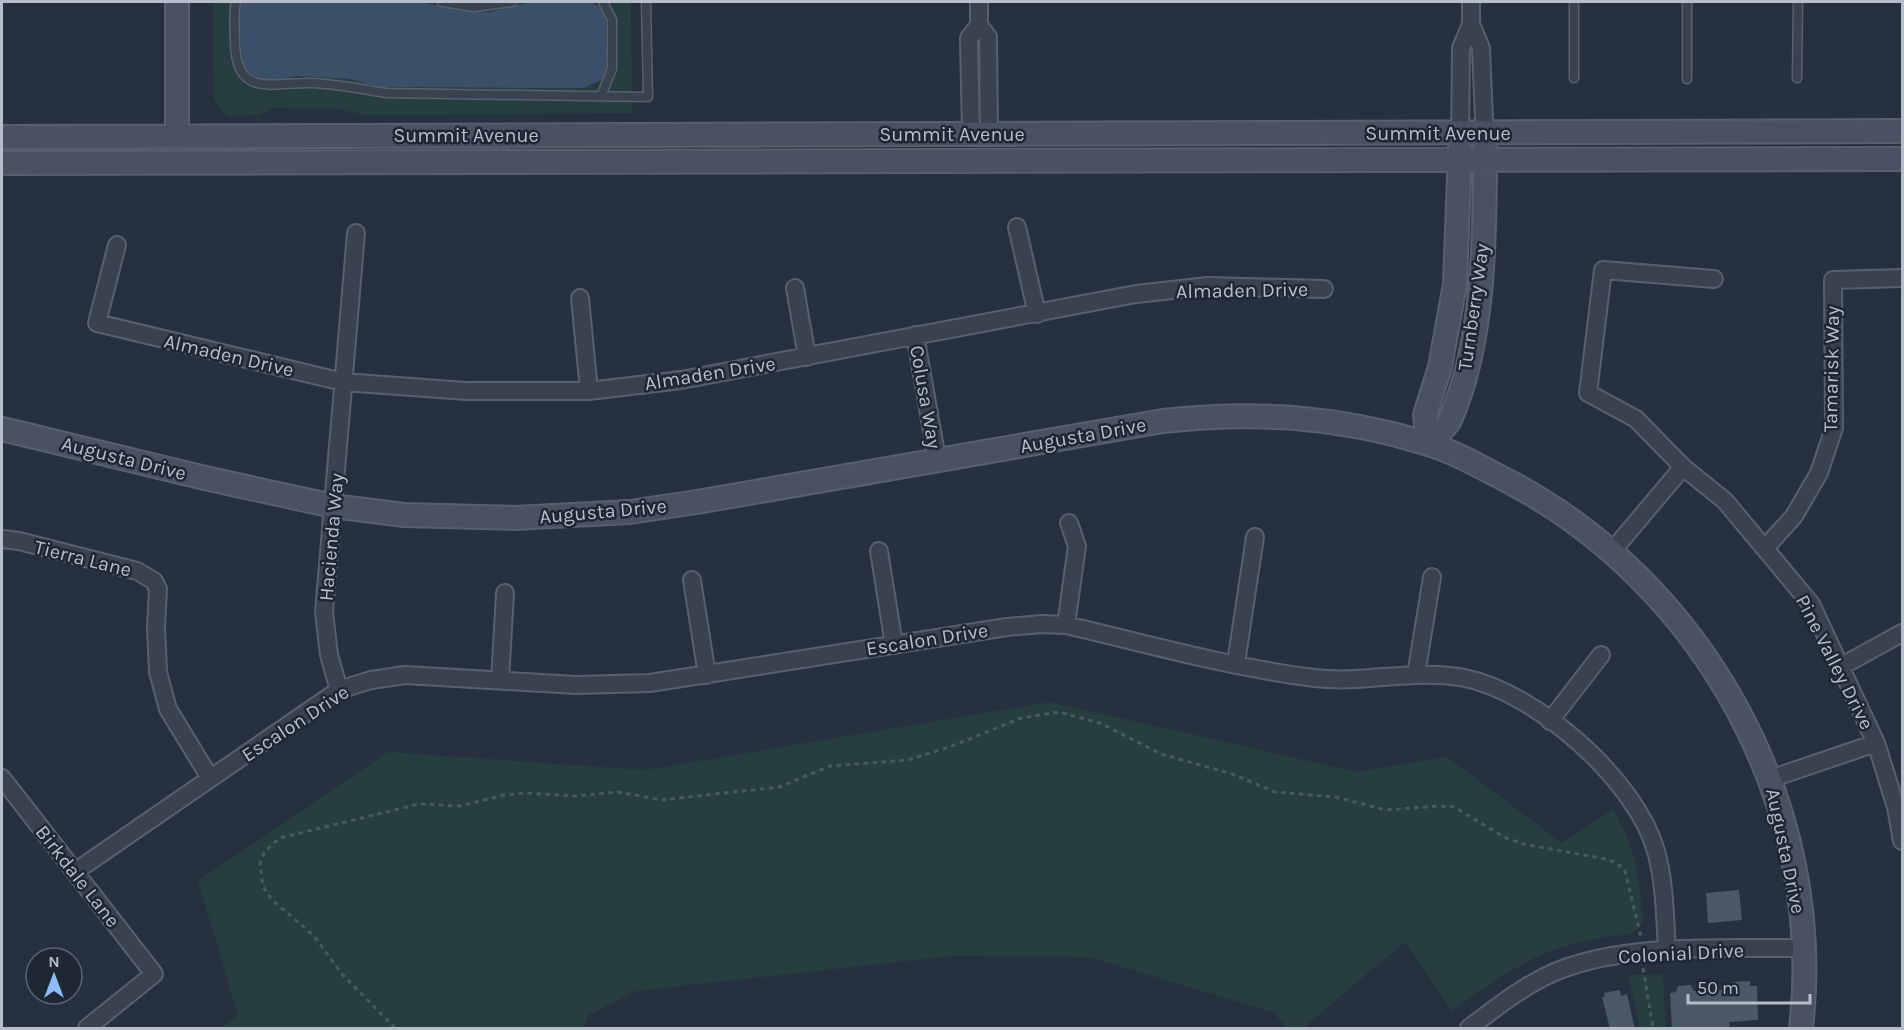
<svg xmlns="http://www.w3.org/2000/svg" width="1904" height="1030" font-family="Karla,sans-serif">
<style>
.green{fill:#273e40}
.water{fill:#3b4f68}
.building{fill:#4b5868}
.lines{fill:none;stroke-linecap:round;stroke-linejoin:round}
.lane-casing{stroke:#57616d;stroke-width:11}
.street-casing{stroke:#57616d;stroke-width:20}
.secondary-casing{stroke:#57616d;stroke-width:26}
.path{stroke:#455b5d;stroke-width:3;stroke-dasharray:4.5 4.5;stroke-linecap:butt}
.lane{stroke:#39434f;stroke-width:8}
.street{stroke:#39434f;stroke-width:16}
.secondary{stroke:#485262;stroke-width:22}
.labels{text-anchor:middle;stroke-width:5;stroke-linejoin:round;paint-order:stroke}
.street-label{font-size:20px;fill:#b6beca;stroke:#1e2834}
</style>
<rect width="100%" height="100%" fill="#25313f"/>
<!-- green -->
<path class="green" d="M213,2H631L632,113L366,115L338,109L273,108L259,115L227,116L214,100Z
M1050,702L1357,772L1447,757L1562,843L1613,809C1636,851 1640,874 1643,922L1632,934C1550,942 1517,964 1452,1011L1405,942L1303,1028H1286L1275,1013L1089,957L951,956L635,991L589,1015L583,1028H221L238,1015L198,881L388,752L645,770Z
M1663,974L1666,1028H1640L1628,975Z"/>
<!-- water -->
<path class="water" d="M242,2H420L471,12H490L531,2H591L603,10L606,19L607,70L603,79L584,88L380,87L349,79L297,76L272,81L258,79L242,66L239,12Z"/>
<!-- building -->
<path class="building" d="M1739,890L1742,920L1708,923L1706,893Z
M1750,981V986H1757L1758,1020L1729,1022L1730,1029H1672L1670,993L1676,992L1678,986L1691,985L1694,991L1733,989V982Z
M1620,990L1621,996L1627,994L1635,1029H1610L1602,997H1605L1604,993Z"/>
<g class="lines">
<!-- lane casing -->
<g class="lane-casing">
<path id="lane" d="M236,2C233,15 235,29 235,43C236,99 274,82 312,83C338,84 361,89 386,93L648,97L646,2
M442,2L474,7L512,2
M1574,2V78
M1687,2V79
M1797,78L1798,2
M601,96L612,69V20L603,2"/>
</g>
<!-- street casing -->
<g class="street-casing">
<path id="street" d="M979,2V25L988,37L989,133
M1471,24L1481,48L1485,144
M971,133L969,38L979,25
M1460,143L1461,48L1471,24V2
M1017,227L1037,314
M117,245L97,323L343,382L466,391H589L681,380L1136,294L1208,286L1324,289
M1714,279L1603,270L1588,393L1636,419L1683,467L1725,501L1811,604L1876,743L1896,807L1902,841
M795,288L807,357
M580,298L589,391
M915,335L937,459
M2,539L19,541L137,571L154,581L158,589L156,628L158,672L168,709L210,778
M1766,547L1794,516L1819,473L1834,428L1833,280L1902,278
M1613,550L1683,467
M879,551L894,645
M692,580L707,675
M1066,625L1077,546L1069,523
M1236,663L1255,537
M1842,666L1902,633
M1416,675L1432,577
M500,681L505,593
M339,690L329,655L324,612L356,233
M1550,721L1601,655
M2,778L154,974L87,1028
M1770,779L1876,743
M76,871L339,690L371,680L405,675L576,685L650,683L1007,627L1043,624L1066,625C1148,644 1232,668 1315,678C1365,684 1415,668 1465,678C1537,693 1636,780 1656,851C1665,883 1665,918 1667,951
M1469,1028C1497,1007 1524,985 1557,971C1629,942 1727,949 1805,948"/>
</g>
<!-- secondary casing -->
<g class="secondary-casing">
<path id="secondary" d="M177,2V136
M2,137L1902,131
M2,163L1902,159
M2,429L205,478L333,506L404,515L515,518L630,512L697,502L1163,421C1254,411 1337,416 1425,443C1453,451 1479,466 1504,479C1703,581 1827,806 1801,1028
M1428,443C1435,436 1446,428 1450,420C1485,341 1485,233 1485,148
M1428,443L1425,415L1440,367L1455,284L1460,148"/>
</g>
<!-- path -->
<path class="path" d="M1643,968L1653,1028
M395,1028L341,973L314,936L271,899L263,886L260,863L265,851L280,838L419,804L460,806L504,795L526,793L576,796L618,792L662,800L779,787L830,766L908,760L952,746L1021,718L1059,712L1100,723L1161,754L1232,774L1275,792L1335,797L1386,810L1438,806L1454,807L1504,837L1523,844L1606,859L1617,863L1625,871L1641,937"/>
<!-- lane -->
<use href="#lane" class="lane"/>
<!-- street -->
<use href="#street" class="street"/>
<!-- secondary -->
<use href="#secondary" class="secondary"/>
</g>
<g class="labels">
<!-- street labels -->
<g class="street-label">
<text x="1438" y="140">Summit Avenue</text>
<text x="952" y="141">Summit Avenue</text>
<text x="466" y="142">Summit Avenue</text>
<text transform="translate(1242 290) rotate(-1)" y="7">Almaden Drive</text>
<text transform="translate(1473 307) rotate(-82)" y="7">Turnberry Way</text>
<text transform="translate(229 355) rotate(13)" y="7">Almaden Drive</text>
<text transform="translate(1831 369) rotate(-89)" y="7">Tamarisk Way</text>
<text transform="translate(710 373) rotate(-9)" y="7">Almaden Drive</text>
<text transform="translate(926 397) rotate(80)" y="7">Colusa Way</text>
<text transform="translate(1083 435) rotate(-10)" y="7">Augusta Drive</text>
<text transform="translate(124 458) rotate(14)" y="7">Augusta Drive</text>
<text transform="translate(603 511) rotate(-5)" y="7">Augusta Drive</text>
<text transform="translate(331 537) rotate(-85)" y="7">Hacienda Way</text>
<text transform="translate(83 558) rotate(14)" y="7">Tierra Lane</text>
<text transform="translate(927 639) rotate(-9)" y="7">Escalon Drive</text>
<text transform="translate(1835 662) rotate(63)" y="7">Pine Valley Drive</text>
<text transform="translate(295 723) rotate(-33)" y="7">Escalon Drive</text>
<text transform="translate(1786 851) rotate(78)" y="7">Augusta Drive</text>
<text transform="translate(78 876) rotate(52)" y="7">Birkdale Lane</text>
<text transform="translate(1681 953) rotate(-3)" y="7">Colonial Drive</text>
</g>
</g>
<!-- border -->
<rect width="1904" height="1030" fill="none" stroke="#b6beca" stroke-width="6"/>
<!-- north arrow -->
<g transform="translate(54 976)"><circle r="28" fill="#1e2834" stroke="#5b6470" stroke-width="1.5"/>
<path d="M0-4.5L10 22L0 15L-10 22Z" fill="#8ebaf7"/>
<text y="-9" font-size="16" font-weight="bold" text-anchor="middle" fill="#b6beca">N</text>
</g>
<!-- scale -->
<path d="M1688 994v9h122v-9" fill="none" stroke="#b6beca" stroke-width="3"/>
<text x="1697" y="994" font-size="18" fill="#b6beca" stroke="#1e2834" stroke-width="4.5" paint-order="stroke">50 m</text>
</svg>
